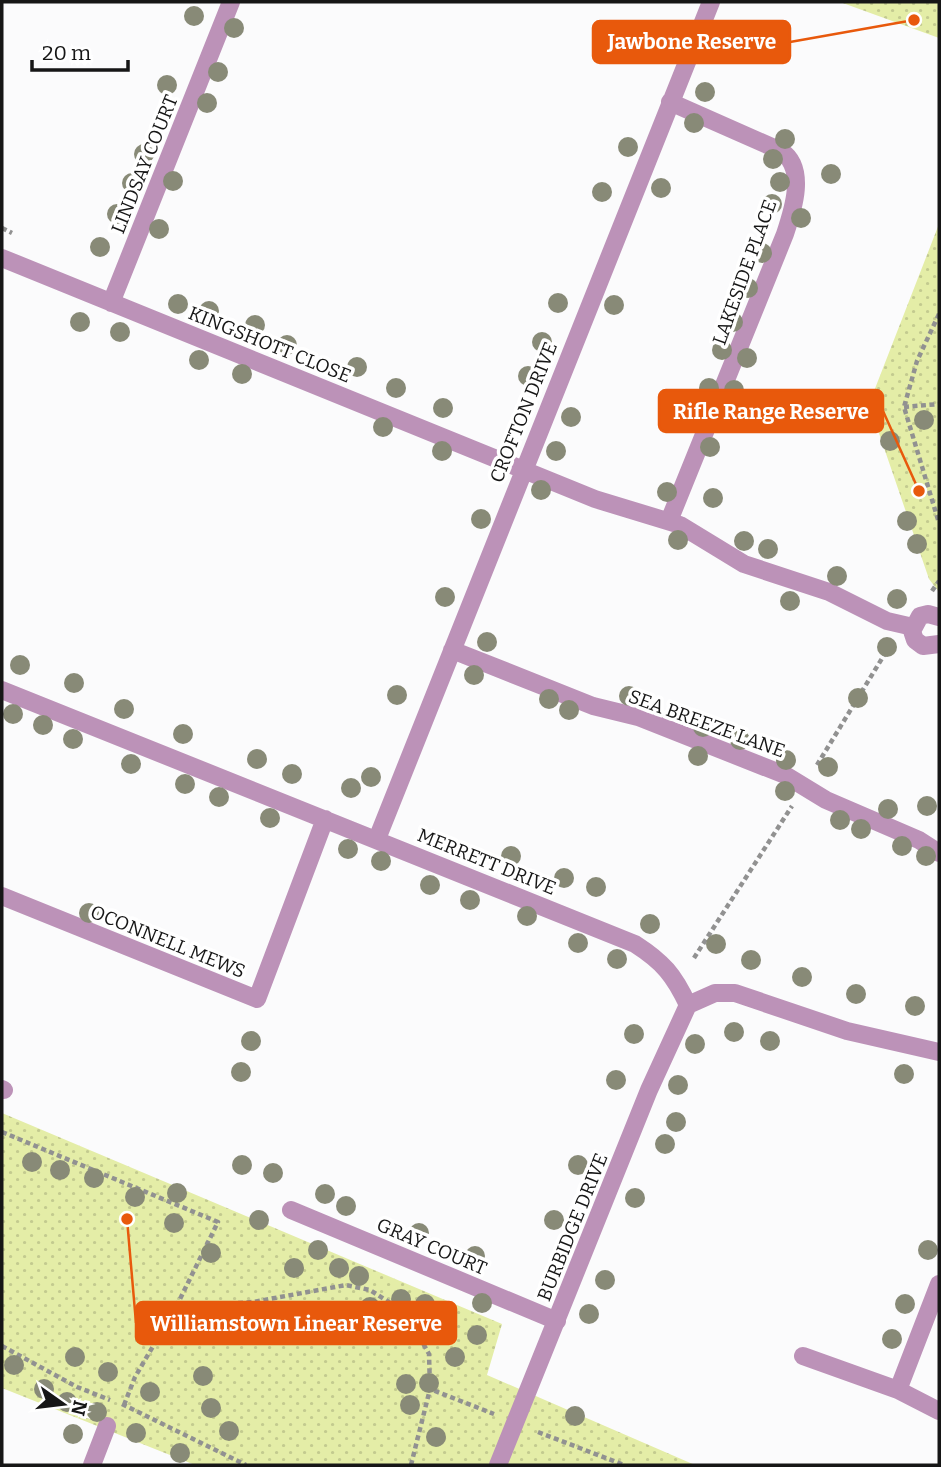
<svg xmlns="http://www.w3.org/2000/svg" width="941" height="1467" font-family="Bitter,serif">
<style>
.park{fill:url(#park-dots)}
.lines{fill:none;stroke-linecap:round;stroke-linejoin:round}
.path{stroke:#919191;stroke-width:4.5;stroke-dasharray:5 3.5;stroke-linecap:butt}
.minor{stroke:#bc92b8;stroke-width:18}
.tree{fill:#888a77}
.labels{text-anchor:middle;stroke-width:7;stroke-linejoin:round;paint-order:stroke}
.street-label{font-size:19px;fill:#161616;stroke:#fff}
.leader{fill:none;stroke:#e8590c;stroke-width:2.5}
.callout-dot{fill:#e8590c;stroke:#fff;stroke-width:2.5}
.callout{fill:#e8590c;stroke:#e8590c;stroke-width:2.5}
.callout-label{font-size:21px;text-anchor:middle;font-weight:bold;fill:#fff}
</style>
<defs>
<pattern id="park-dots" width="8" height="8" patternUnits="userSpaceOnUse" patternTransform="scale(1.75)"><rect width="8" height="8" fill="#e4eda7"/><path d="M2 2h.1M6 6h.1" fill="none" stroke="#c3ca8f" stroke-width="1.8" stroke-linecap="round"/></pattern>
</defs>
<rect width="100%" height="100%" fill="#fbfbfc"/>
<!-- park -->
<path class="park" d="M840,2H939V38Z
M939,224V592L929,579L869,404Z
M2,1113L502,1324L487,1375L695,1465H195L2,1388Z"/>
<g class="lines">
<!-- path -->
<path class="path" d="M2,228L12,233
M939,314L917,361L904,407L939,523
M904,407L939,404
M932,591L939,581
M817,765L889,647
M694,958L792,806
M2,1132L218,1222L176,1307L253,1302L346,1285L370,1290L406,1313L429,1354L430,1389L494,1414
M2,1346L77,1387L110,1400
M122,1404L246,1465
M124,1405L135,1377L176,1307
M538,1432L624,1465
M411,1465L430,1389"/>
<!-- minor -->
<path class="minor" d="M2,258L595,499L680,525L744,564L829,592L887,621L913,627
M111,303L231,2
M669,521L785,234C793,210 807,168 781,151L670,102
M939,617L928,614L920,616L912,631L915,640L923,646L939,644
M452,650L593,706L638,717L785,775L826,800L919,840L939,853
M2,690L635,944C663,962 674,975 688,1005L715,993H735L847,1031L939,1052
M377,839L711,2
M2,896L257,999L325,819
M2,1089L4,1090
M291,1210L557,1321
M803,1356L898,1390L939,1411
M898,1390L939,1284
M92,1465L107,1426
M498,1465L649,1090L688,1005"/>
</g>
<!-- trees -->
<g class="tree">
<circle cx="194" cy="16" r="10"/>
<circle cx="234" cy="28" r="10"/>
<circle cx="658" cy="53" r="10"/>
<circle cx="720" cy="54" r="10"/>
<circle cx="218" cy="72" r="10"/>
<circle cx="167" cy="85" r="10"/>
<circle cx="705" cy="92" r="10"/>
<circle cx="207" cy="103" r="10"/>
<circle cx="694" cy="123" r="10"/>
<circle cx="785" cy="139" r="10"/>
<circle cx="628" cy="147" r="10"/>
<circle cx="144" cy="154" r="10"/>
<circle cx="773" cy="159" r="10"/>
<circle cx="831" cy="174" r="10"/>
<circle cx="173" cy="181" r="10"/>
<circle cx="780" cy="182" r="10"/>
<circle cx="132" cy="183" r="10"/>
<circle cx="661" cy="188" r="10"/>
<circle cx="602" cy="192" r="10"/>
<circle cx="772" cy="204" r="10"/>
<circle cx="117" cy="214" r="10"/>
<circle cx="801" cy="218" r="10"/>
<circle cx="159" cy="229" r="10"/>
<circle cx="100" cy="247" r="10"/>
<circle cx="762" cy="253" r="10"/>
<circle cx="748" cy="288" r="10"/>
<circle cx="558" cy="303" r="10"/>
<circle cx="178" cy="304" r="10"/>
<circle cx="614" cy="305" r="10"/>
<circle cx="209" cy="311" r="10"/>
<circle cx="80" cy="322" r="10"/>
<circle cx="733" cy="322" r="10"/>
<circle cx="255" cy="325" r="10"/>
<circle cx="120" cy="332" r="10"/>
<circle cx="542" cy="342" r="10"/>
<circle cx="287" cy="345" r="10"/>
<circle cx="722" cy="350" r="10"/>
<circle cx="747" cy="358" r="10"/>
<circle cx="199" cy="360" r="10"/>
<circle cx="357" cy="367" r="10"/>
<circle cx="242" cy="374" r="10"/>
<circle cx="528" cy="376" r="10"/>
<circle cx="396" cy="388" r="10"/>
<circle cx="709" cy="388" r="10"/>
<circle cx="734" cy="390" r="10"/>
<circle cx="443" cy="408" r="10"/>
<circle cx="571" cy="417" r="10"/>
<circle cx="924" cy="420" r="10"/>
<circle cx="383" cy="427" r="10"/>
<circle cx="890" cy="441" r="10"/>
<circle cx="710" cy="447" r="10"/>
<circle cx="442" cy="451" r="10"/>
<circle cx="556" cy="451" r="10"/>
<circle cx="541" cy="490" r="10"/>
<circle cx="667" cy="492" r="10"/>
<circle cx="713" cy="498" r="10"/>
<circle cx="481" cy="519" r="10"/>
<circle cx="907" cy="521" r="10"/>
<circle cx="678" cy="540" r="10"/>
<circle cx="744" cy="541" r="10"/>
<circle cx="917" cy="544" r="10"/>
<circle cx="768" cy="549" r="10"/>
<circle cx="837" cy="576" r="10"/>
<circle cx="445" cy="597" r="10"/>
<circle cx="897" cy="599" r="10"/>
<circle cx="790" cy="601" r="10"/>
<circle cx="487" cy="642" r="10"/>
<circle cx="887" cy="647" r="10"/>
<circle cx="20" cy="665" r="10"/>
<circle cx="474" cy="675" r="10"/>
<circle cx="74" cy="683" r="10"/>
<circle cx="397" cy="695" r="10"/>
<circle cx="629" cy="696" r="10"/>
<circle cx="858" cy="698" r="10"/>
<circle cx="549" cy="699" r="10"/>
<circle cx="124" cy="709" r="10"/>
<circle cx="569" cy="710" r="10"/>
<circle cx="13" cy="714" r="10"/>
<circle cx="43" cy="725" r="10"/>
<circle cx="703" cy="727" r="10"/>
<circle cx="183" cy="734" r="10"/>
<circle cx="73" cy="739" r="10"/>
<circle cx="740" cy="740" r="10"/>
<circle cx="698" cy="756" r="10"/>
<circle cx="257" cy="759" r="10"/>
<circle cx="786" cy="760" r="10"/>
<circle cx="131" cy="764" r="10"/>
<circle cx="828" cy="767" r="10"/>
<circle cx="292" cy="774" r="10"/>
<circle cx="371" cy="777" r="10"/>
<circle cx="185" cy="784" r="10"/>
<circle cx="351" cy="788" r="10"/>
<circle cx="785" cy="791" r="10"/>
<circle cx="219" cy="797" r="10"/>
<circle cx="927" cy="806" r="10"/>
<circle cx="888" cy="809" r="10"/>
<circle cx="270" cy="818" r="10"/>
<circle cx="840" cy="820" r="10"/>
<circle cx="861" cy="829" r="10"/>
<circle cx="902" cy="846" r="10"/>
<circle cx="348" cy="849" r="10"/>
<circle cx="511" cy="856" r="10"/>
<circle cx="926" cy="856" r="10"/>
<circle cx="381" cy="861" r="10"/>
<circle cx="564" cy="878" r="10"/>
<circle cx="430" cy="885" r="10"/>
<circle cx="596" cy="887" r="10"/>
<circle cx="470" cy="900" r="10"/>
<circle cx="89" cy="913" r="10"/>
<circle cx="527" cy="916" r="10"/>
<circle cx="650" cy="924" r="10"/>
<circle cx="578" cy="943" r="10"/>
<circle cx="716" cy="944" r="10"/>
<circle cx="617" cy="959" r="10"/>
<circle cx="751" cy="960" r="10"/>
<circle cx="802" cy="977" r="10"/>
<circle cx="856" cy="994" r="10"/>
<circle cx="915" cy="1006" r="10"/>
<circle cx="734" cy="1032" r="10"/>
<circle cx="634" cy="1034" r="10"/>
<circle cx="251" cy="1041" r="10"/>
<circle cx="770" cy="1041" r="10"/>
<circle cx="695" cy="1044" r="10"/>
<circle cx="241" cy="1072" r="10"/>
<circle cx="904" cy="1074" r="10"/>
<circle cx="616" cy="1080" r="10"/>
<circle cx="678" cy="1085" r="10"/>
<circle cx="676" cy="1122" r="10"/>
<circle cx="665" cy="1144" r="10"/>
<circle cx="32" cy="1162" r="10"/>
<circle cx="242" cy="1165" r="10"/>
<circle cx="578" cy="1165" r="10"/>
<circle cx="60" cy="1170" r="10"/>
<circle cx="273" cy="1173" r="10"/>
<circle cx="94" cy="1178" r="10"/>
<circle cx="177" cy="1193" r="10"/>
<circle cx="325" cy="1194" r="10"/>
<circle cx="135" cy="1197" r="10"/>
<circle cx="635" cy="1198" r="10"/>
<circle cx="346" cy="1206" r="10"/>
<circle cx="259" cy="1220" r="10"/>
<circle cx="554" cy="1220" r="10"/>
<circle cx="174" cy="1223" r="10"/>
<circle cx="419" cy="1233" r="10"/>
<circle cx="318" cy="1250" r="10"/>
<circle cx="928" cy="1250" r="10"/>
<circle cx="211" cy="1253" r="10"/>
<circle cx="475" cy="1256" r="10"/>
<circle cx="294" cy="1268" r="10"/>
<circle cx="339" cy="1268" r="10"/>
<circle cx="359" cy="1276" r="10"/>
<circle cx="605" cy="1280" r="10"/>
<circle cx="401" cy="1299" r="10"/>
<circle cx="482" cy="1303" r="10"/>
<circle cx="425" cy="1304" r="10"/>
<circle cx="905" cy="1304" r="10"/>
<circle cx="370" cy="1307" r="10"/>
<circle cx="589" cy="1314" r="10"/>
<circle cx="477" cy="1335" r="10"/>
<circle cx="892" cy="1339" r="10"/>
<circle cx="75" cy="1357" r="10"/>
<circle cx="455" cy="1357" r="10"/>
<circle cx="14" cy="1365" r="10"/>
<circle cx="108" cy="1372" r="10"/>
<circle cx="203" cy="1376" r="10"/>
<circle cx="429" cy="1383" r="10"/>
<circle cx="406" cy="1384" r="10"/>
<circle cx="44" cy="1389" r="10"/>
<circle cx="150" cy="1392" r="10"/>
<circle cx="67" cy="1402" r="10"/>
<circle cx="410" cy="1405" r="10"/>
<circle cx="211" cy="1408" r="10"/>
<circle cx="97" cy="1412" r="10"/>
<circle cx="575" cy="1416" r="10"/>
<circle cx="229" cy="1431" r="10"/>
<circle cx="136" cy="1433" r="10"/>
<circle cx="73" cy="1434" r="10"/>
<circle cx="436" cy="1437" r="10"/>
<circle cx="180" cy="1453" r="10"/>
</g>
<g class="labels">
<!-- street labels -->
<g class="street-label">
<text transform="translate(144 164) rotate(-68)" y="7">LINDSAY COURT</text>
<text transform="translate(744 272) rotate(-70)" y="7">LAKESIDE PLACE</text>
<text transform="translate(270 344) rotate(22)" y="7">KINGSHOTT CLOSE</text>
<text transform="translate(523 412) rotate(-68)" y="7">CROFTON DRIVE</text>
<text transform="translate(707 723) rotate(20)" y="7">SEA BREEZE LANE</text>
<text transform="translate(487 861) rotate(22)" y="7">MERRETT DRIVE</text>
<text transform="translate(168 941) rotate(22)" y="7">OCONNELL MEWS</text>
<text transform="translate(572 1227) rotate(-68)" y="7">BURBIDGE DRIVE</text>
<text transform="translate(432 1246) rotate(23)" y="7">GRAY COURT</text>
</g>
</g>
<!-- callouts -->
<path class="leader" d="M914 20L790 42M919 491L883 411M127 1219L136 1323"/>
<g class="callout-dot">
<circle cx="914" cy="20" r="7"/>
<circle cx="919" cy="491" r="7"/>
<circle cx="127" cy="1219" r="7"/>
</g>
<g class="callout">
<rect x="593" y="21" width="197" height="42" rx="7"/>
<rect x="659" y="390" width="224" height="42" rx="7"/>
<rect x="136" y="1302" width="320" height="42" rx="7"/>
</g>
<g class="callout-label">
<text x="692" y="49">Jawbone Reserve</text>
<text x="771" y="419">Rifle Range Reserve</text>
<text x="296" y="1331">Williamstown Linear Reserve</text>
</g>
<!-- border -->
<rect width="941" height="1467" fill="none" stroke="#161616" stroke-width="7"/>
<!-- north arrow -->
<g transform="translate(63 1404) rotate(104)" stroke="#ffffff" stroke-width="5" paint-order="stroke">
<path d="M0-5L12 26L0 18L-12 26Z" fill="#161616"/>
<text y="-10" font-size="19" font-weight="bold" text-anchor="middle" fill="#161616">N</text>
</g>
<!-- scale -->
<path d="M32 60v10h96v-10" fill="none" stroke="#161616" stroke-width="3.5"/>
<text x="42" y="60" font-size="21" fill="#161616" stroke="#ffffff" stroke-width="5" paint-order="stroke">20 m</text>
</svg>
